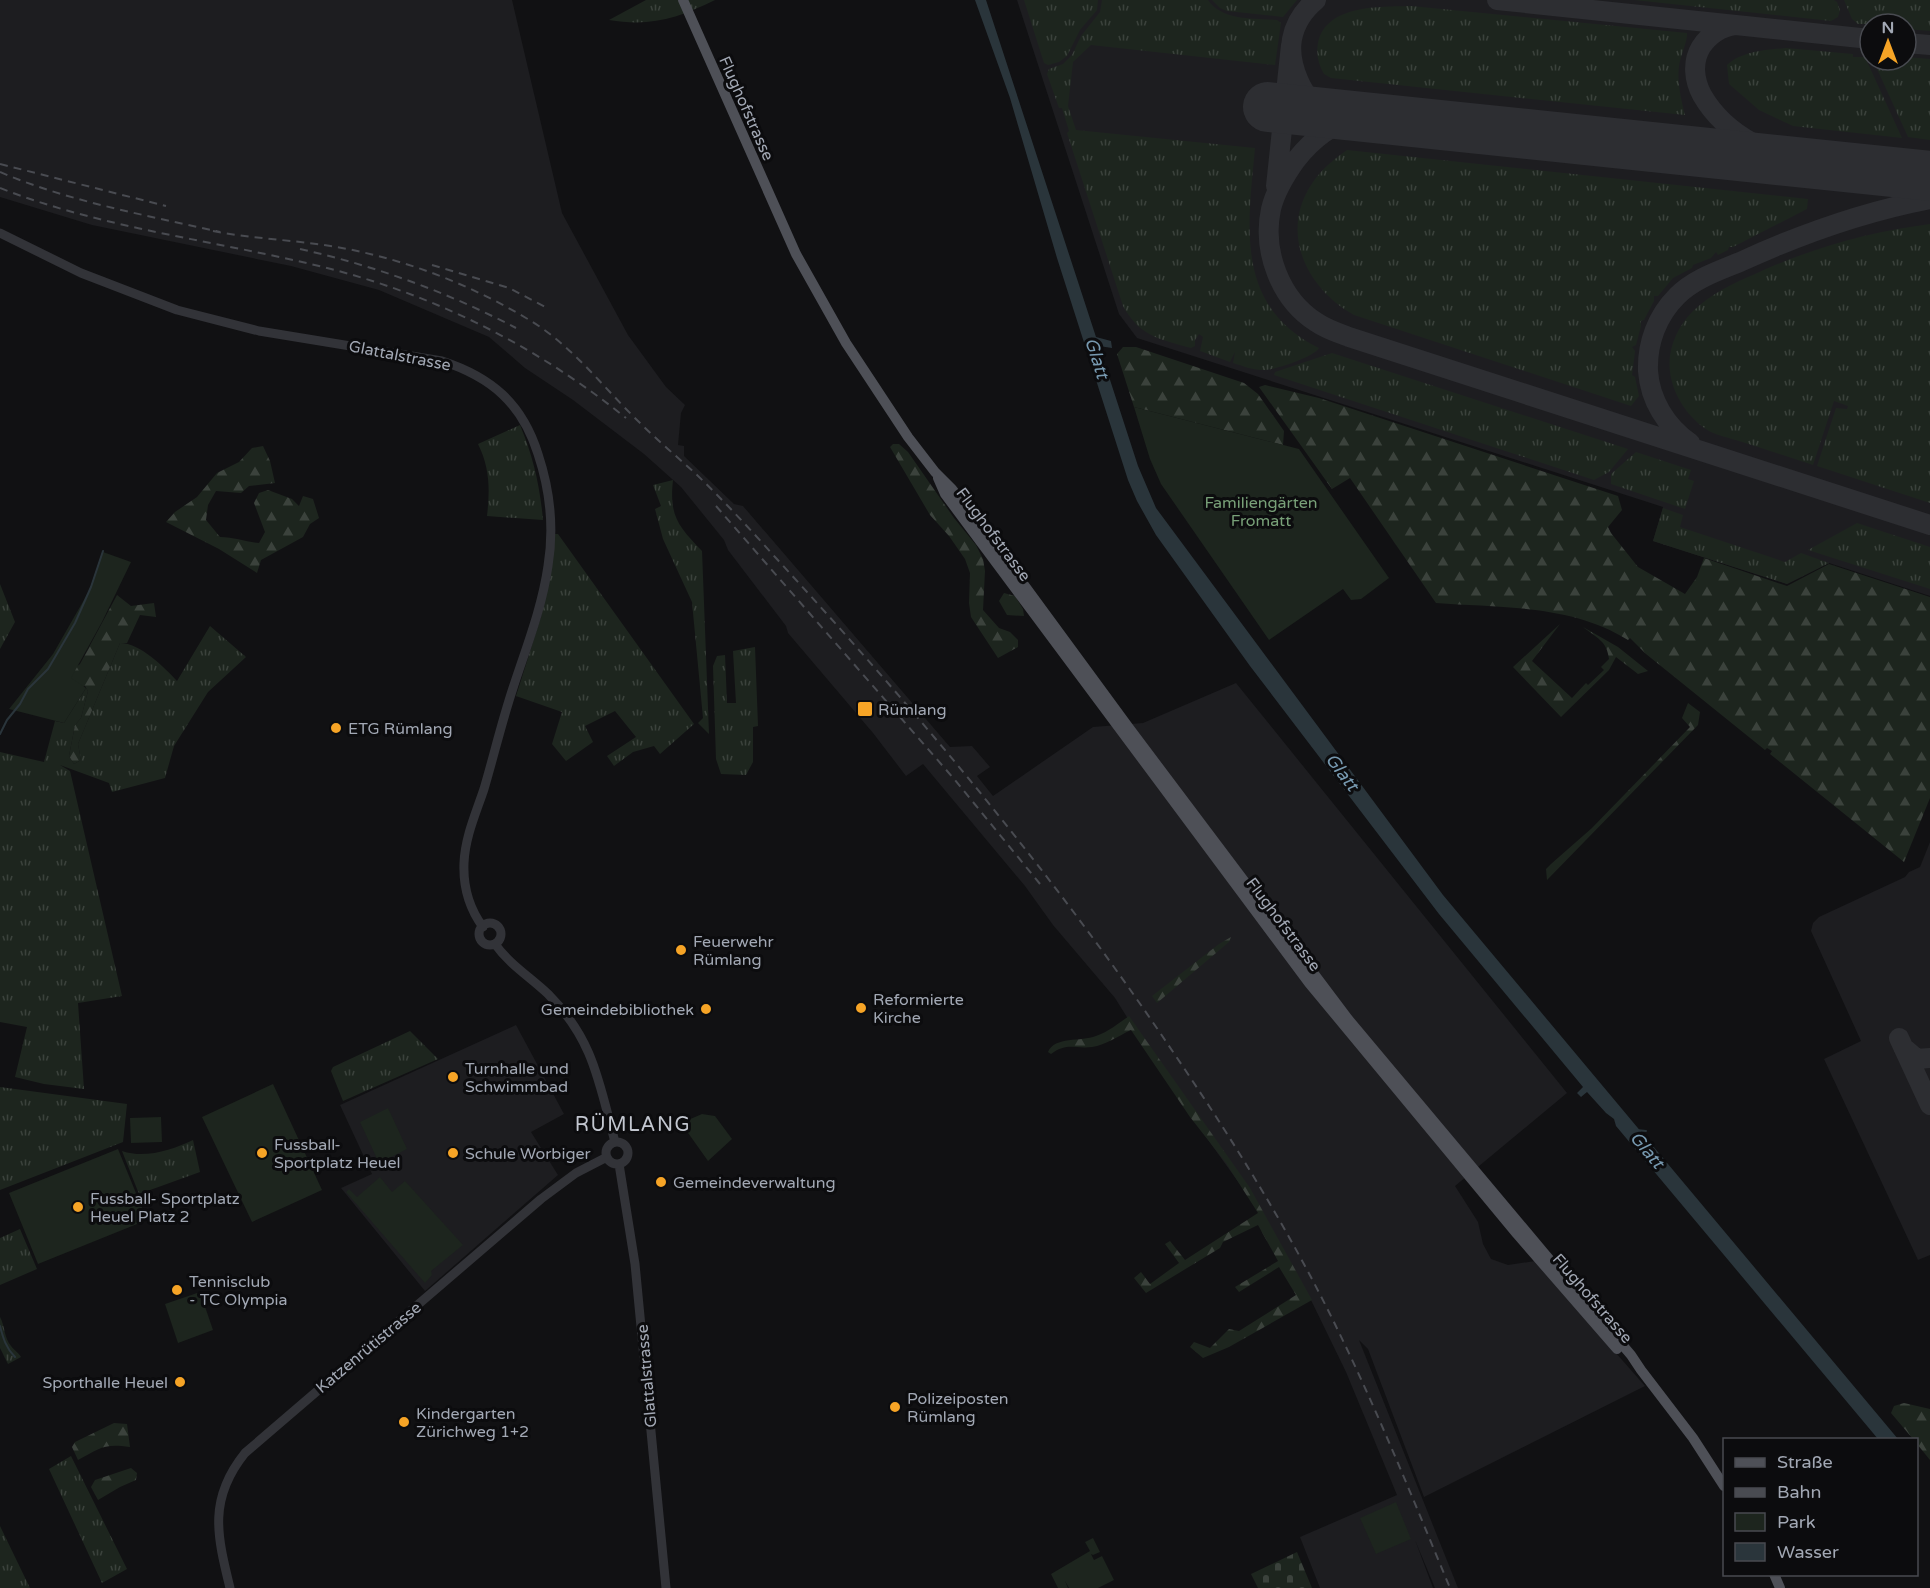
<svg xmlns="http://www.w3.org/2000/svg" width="1930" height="1588" font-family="'Varela Round',sans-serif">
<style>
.built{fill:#1d1d20;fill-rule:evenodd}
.grass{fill:url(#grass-tufts)}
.forest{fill:url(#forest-firs)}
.cemetery{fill:url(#cemetery-stones)}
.green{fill:#1d251e}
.water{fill:#2a353b}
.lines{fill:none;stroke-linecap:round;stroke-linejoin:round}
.stream{stroke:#2a353b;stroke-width:2}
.taxiway{stroke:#2d2e32;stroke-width:20}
.runway{stroke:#2d2e32;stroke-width:50}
.minor{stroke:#323338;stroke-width:9}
.major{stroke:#4e5057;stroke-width:10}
.rail{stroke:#494b51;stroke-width:2;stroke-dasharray:8 6;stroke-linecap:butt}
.poi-dot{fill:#f6a426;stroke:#0c0c0e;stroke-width:2}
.labels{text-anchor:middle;stroke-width:6;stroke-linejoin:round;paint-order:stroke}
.street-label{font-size:16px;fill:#a2a8b4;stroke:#0c0c0e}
.park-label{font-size:16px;fill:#78a078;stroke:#0c0c0e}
.poi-label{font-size:16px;fill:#a2a8b4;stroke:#0c0c0e;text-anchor:start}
.water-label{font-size:18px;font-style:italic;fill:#7799b0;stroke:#0c0c0e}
.quarter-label{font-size:20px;letter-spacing:1.5px;fill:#c3c7d0;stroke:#0c0c0e}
</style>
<defs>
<pattern id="grass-tufts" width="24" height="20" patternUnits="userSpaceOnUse" patternTransform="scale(1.5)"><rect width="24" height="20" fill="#1d251e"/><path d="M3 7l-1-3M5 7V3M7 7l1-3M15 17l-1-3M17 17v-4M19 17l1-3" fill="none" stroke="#3b423c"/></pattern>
<pattern id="forest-firs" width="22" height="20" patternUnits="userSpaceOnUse" patternTransform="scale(1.5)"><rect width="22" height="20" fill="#1d251e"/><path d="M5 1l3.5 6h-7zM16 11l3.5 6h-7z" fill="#3b423c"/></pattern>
<pattern id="cemetery-stones" width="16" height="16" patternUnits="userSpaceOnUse" patternTransform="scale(1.5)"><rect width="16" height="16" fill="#1d251e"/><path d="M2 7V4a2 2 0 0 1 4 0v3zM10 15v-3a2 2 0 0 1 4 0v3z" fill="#3b423c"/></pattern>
</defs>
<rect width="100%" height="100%" fill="#111113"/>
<!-- built -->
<path class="built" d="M0,0H512L562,213L628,335L666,387L685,405L681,413L678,445L684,446V456L734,504L743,506L950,747L972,746L990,767L977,776L993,796L1093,727L1143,723L1236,683L1567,1093L1455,1186L1478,1222L1483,1244L1491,1259L1508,1265L1535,1261L1645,1386L1424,1497L1368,1349L1359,1340L1458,1588H1435L1415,1540L1433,1588H1320L1300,1537L1397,1495L1346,1372L1309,1296L1262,1215L1173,1091L1115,998L1053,925L1025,886L923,764L906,776L873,733L788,633L786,626L728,550L724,540L681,487L644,454L573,400L525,368L489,337L379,290L291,266L92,225L0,197Z
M1017,0H1930V596L1829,563L1787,584L1653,541L1663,507L1137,338L1119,314ZM1870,24H1906V60H1870Z
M1930,842V1255L1918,1260L1824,1059L1861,1041L1811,931L1813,923L1819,917L1905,877L1909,872L1920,867Z
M516,1025L564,1114L531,1132L558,1175L425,1291L341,1188L372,1174L340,1105Z"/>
<!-- grass -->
<path class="grass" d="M646,0H715C678,18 651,27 609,20Z
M1024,0H1098L1097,10L1080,30L1067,56L1059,62L1048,65L1044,63Z
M1102,0H1208C1222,21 1254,18 1277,20L1281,23L1275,65L1091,45L1073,62L1068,106L1076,130L1255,148C1248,226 1234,306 1319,348C1314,357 1273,371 1262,370C1252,370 1243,366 1233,363L1235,352L1230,362L1200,351L1203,337L1199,334L1195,340V346L1191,348C1160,339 1140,337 1123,306L1067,133L1069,131L1062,108H1059L1047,74L1049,69L1063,64L1072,55L1081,36L1100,12Z
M1212,0H1297L1283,17L1227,11L1220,8Z
M1634,0H1834L1837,2L1840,10L1838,17L1831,21Z
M1844,0H1930V31L1906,29V24H1858L1852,19Z
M1411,6L1687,33C1688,40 1680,57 1679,66C1677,82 1681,99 1685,115L1331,78L1324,74C1318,64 1316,53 1318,43C1326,4 1381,7 1411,6Z
M1786,48L1853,54V57H1865L1902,138L1793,126L1759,110L1729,84L1727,65C1742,51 1766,50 1786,48Z
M1906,57L1930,59V140L1908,137L1873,60H1906Z
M1347,150L1808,199L1807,209L1733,247H1729L1728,250L1718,255L1716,252L1711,258L1693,265L1692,268L1673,278L1658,296H1654V301L1644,320L1641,321V326L1636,345L1632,347L1635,351L1632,375L1635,377L1639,396L1631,406L1354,315C1307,289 1278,232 1313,182C1322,169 1334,159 1347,150Z
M1930,224V503L1817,466L1836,408L1847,409L1848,406L1834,401L1813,465C1789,457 1764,449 1739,441C1730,438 1718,436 1709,431C1689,419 1673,396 1670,372C1667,350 1677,327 1693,311C1711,294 1733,283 1755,274C1811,248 1869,232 1930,224Z
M1332,353L1628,449L1609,472L1594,480L1274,375L1275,372Z
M520,425C533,456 540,486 543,520L487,516C490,490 490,468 478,444Z
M1636,452L1691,470L1688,479L1694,481L1685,509L1611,484V474Z
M673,480C669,516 678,526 702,551L709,734L698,723L703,718L692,602L663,539L655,509L661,506L653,485Z
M1663,508L1683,515L1680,527L1785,562L1801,553L1829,563L1787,584L1653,541Z
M1857,523L1930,547V589L1808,550Z
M554,534H558L694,724L660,754L654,746L633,752L614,766L607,756L636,737L615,711L585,726L593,742L566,761L552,744L562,712L516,696L541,617Z
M0,584L15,622L0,649Z
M210,626L246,657L208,692L174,746L165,778L112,792L109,783L60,765L70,771L122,996L78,1003L84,1089L44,1084L15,1077L27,1027L0,1022V752L44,762L55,721L64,723L86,688L88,691L81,718L75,725L69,756L74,764L81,760L78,744L120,643C140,643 164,667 177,681Z
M755,647L758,726L753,727V762L746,775L721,774L716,759L713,666L717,656L725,655L727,703H736L733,651Z
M410,1031L438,1059L343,1101L331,1071L333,1067Z
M0,1087L127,1104L123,1142L0,1190Z
M193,1140L200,1172L139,1194L122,1151C145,1159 172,1150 193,1140Z
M20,1229L37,1269L0,1285V1238Z
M0,1317C5,1326 4,1338 11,1346C14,1350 18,1352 21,1357L8,1364L0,1348Z
M71,1456L127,1569L102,1583L49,1469Z
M0,1526L30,1588H0Z"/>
<!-- forest -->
<path class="forest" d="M1123,347H1136L1244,383L1258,394L1284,431L1283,445L1134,407L1117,354Z
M1265,385L1319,398L1618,496L1622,510L1608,527L1611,533L1638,567L1685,594L1697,577L1704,558L1787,586L1829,564L1930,597V798L1904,862L1770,754L1772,751L1767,748L1765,750L1646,654L1630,638L1628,640C1571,604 1501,608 1436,603L1350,478L1332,489L1259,387Z
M893,444H899L908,452L954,518L976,545L983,559L985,571L983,610L999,628L1010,632L1018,640V647L998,658L971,617L969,603L970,573L965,559L949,536L930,515L890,447Z
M263,446L270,461L275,483L249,486L241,493L216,491L208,505L206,520L220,537C234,537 246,542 259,543L265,532L254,503L259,493L268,490L292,499L299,506L303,496L313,499L319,518L310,524L303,537L261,560L257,573L219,549L166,522L175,512L197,497L217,473L239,462L252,448Z
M1004,593L1015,596L1023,609L1024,616L1007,615L999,601Z
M117,595L131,606L154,603L156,617L140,615L127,643H120L78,744L81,760L74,764L69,756L75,725L81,718L88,691L85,686L68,693L67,674L80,664Z
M1560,624L1532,661L1572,698L1586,683L1588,685L1604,670L1601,667L1609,659C1607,641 1597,638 1583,627L1618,647L1648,671L1638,674L1616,657L1609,670L1561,717L1513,667Z
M1688,703L1700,712L1698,725L1547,880L1546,869L1551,864L1592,828L1690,727L1682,718Z
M1231,937L1229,942L1157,1003L1152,996L1219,944Z
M1129,1016L1250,1188L1312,1300L1229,1347L1203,1358L1190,1347L1194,1342L1210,1348L1229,1329L1239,1331L1296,1295L1279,1267L1239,1292L1235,1287L1278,1261L1258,1225L1223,1242L1220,1248L1146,1293L1134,1278L1141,1272L1150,1284L1179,1263L1165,1244L1170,1241L1185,1260L1258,1213L1226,1163L1190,1117L1131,1030C1118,1036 1106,1045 1092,1047C1074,1049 1067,1042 1051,1054L1048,1052C1055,1036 1081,1042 1096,1036C1108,1032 1119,1023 1129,1016Z
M1904,1403L1930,1409V1460L1917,1444L1916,1440L1913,1439L1891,1413L1894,1406Z
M114,1423L127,1424L130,1447C104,1443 100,1448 78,1460L72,1447L75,1442Z
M131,1468L137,1473L136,1480L120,1487L98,1500L91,1487L95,1480Z"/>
<!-- cemetery -->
<path class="cemetery" d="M1297,1552L1312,1588H1258L1251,1574Z"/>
<!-- green -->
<path class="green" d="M1134,407L1299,449L1389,578L1361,599L1351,600L1343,589L1269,640L1161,484L1150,459Z
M103,552L131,562L102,622L71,678L86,688L64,723L9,709L53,654L89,591Z
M273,1084L322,1190L252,1222L202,1117Z
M388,1108L407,1149L379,1163L360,1122Z
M702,1114L715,1116L732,1139L708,1161L681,1123Z
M161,1117L162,1142L131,1143L130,1118Z
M118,1149L147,1220L38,1264L9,1193Z
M380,1177L392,1192L405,1181L463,1245L431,1271L432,1275L425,1283L346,1192L349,1189L357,1197Z
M200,1292L213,1330L178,1343L165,1304Z
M1396,1502L1411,1539L1376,1554L1360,1518Z
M1093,1538L1100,1552L1093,1555L1091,1554L1094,1560L1102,1556L1114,1580L1098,1588H1069L1065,1581L1068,1588H1058L1051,1574L1090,1551L1085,1542Z"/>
<!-- water -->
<path class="water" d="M975,0H986L1096,337L1111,341L1112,348L1099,346L1138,466L1156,508L1443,895L1898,1439H1878L1616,1126L1614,1119L1606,1113L1587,1092L1581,1097L1577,1093L1583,1087L1439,914L1250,666L1156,535L1137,501L1128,480L1057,258L1010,98Z"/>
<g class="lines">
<!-- stream -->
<path class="stream" d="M0,734L7,720L20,704L28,689L48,669L75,623L91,587L103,551
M1636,1130L1646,1131
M0,1326C3,1338 6,1348 15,1357"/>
<!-- taxiway -->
<path class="taxiway" d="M1316,0C1304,10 1295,23 1292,39C1288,63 1302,100 1325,111C1332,114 1341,114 1348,115
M1497,0L1870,39
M1735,25C1721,27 1709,35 1701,47C1692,62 1694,80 1702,95C1726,137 1774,158 1821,165
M1906,43L1930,45
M1392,120C1380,119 1367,116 1355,119C1331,124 1311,141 1296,160C1286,174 1275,192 1271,209C1262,251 1280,299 1316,322C1326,329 1338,333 1349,337L1930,525
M1276,186L1291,45
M1690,443C1666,426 1650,400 1648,371C1647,343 1657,316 1677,296C1694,279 1718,271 1740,262C1803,233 1862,212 1930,199
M1899,1038L1930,1105
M1903,1047L1917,1059L1930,1058"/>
<!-- runway -->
<path class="runway" d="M1268,107L1930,176"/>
<!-- minor -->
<path class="minor" d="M0,233L81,273L177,310L259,331L442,361C491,377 522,403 538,454C550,490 554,529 548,566C542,608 526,648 513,688C502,721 494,755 484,789C476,813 465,837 464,863C463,887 469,908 483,927
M479 934a11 11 0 1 1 22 0a11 11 0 1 1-22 0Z
M495,944C509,964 530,977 548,994C594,1040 599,1083 615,1142
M606 1153a11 11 0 1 1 22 0a11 11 0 1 1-22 0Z
M619,1164L635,1264L666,1588
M230,1588C217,1535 208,1499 245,1453L541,1199L576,1173L607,1157"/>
<!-- major -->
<path class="major" d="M683,0L796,254L846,343L908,437L935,472L952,489L983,529L1129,728L1348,1019L1544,1253L1631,1355L1641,1370L1693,1438L1724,1486
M938,478L945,494L1309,983L1517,1234L1617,1349
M1774,1574L1780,1588"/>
<!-- rail -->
<path class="rail" d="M0,164L166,206
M0,172C70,202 146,215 220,232
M0,188C107,230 221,241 331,269C439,297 539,348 626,418
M213,231C254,239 296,240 337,247C404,259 467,283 526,318C571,344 601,385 638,421C656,439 676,456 695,473C723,500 749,528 775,557C916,710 1050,870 1167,1043C1214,1112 1259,1182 1299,1255C1358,1362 1403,1475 1450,1588
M300,249C376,266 447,292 516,328
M432,265L509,288L547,308
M716,506L955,780L1040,884"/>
</g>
<!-- markers -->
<g class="poi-dot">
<rect x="857" y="701" width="16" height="16" rx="3"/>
<circle cx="336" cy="728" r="6"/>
<circle cx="681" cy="950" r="6"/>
<circle cx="861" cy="1008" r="6"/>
<circle cx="706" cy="1009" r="6"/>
<circle cx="453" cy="1077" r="6"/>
<circle cx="262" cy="1153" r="6"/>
<circle cx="453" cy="1153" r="6"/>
<circle cx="661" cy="1182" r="6"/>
<circle cx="78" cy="1207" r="6"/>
<circle cx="177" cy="1290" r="6"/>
<circle cx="180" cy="1382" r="6"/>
<circle cx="895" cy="1407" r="6"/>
<circle cx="404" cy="1422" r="6"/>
</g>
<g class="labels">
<!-- street labels -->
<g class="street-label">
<text transform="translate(747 108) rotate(66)" y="6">Flughofstrasse</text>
<text transform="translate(400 355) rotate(11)" y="6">Glattalstrasse</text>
<text transform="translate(994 534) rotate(53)" y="6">Flughofstrasse</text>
<text transform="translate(1284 924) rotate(53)" y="6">Flughofstrasse</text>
<text transform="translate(1593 1298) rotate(49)" y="6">Flughofstrasse</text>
<text transform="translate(368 1347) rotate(-40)" y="6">Katzenrütistrasse</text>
<text transform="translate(646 1376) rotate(-95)" y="6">Glattalstrasse</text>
</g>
<!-- park labels -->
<g class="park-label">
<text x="1261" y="508">Familiengärten<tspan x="1261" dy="18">Fromatt</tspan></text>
</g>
<!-- poi labels -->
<g class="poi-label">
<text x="878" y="715">Rümlang</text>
<text x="348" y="734">ETG Rümlang</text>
<text x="693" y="947">Feuerwehr<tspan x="693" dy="18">Rümlang</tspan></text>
<text x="873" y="1005">Reformierte<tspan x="873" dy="18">Kirche</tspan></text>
<text x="694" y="1015" text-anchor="end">Gemeindebibliothek</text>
<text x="465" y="1074">Turnhalle und<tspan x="465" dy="18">Schwimmbad</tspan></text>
<text x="274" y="1150">Fussball-<tspan x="274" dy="18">Sportplatz Heuel</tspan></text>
<text x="465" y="1159">Schule Worbiger</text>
<text x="673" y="1188">Gemeindeverwaltung</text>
<text x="90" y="1204">Fussball- Sportplatz<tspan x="90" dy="18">Heuel Platz 2</tspan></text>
<text x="189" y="1287">Tennisclub<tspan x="189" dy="18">- TC Olympia</tspan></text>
<text x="168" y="1388" text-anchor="end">Sporthalle Heuel</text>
<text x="907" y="1404">Polizeiposten<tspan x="907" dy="18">Rümlang</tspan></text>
<text x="416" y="1419">Kindergarten<tspan x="416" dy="18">Zürichweg 1+2</tspan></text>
</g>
<!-- water labels -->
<g class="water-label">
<text transform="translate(1097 358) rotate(72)" y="6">Glatt</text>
<text transform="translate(1342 772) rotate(53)" y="6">Glatt</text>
<text transform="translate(1647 1150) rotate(50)" y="6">Glatt</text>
</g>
<!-- quarter labels -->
<g class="quarter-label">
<text x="633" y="1131">RÜMLANG</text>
</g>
</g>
<!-- legend -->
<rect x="1723" y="1438" width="195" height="138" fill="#0c0c0e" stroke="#484a50" stroke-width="1.5"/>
<rect x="1735" y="1458" width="30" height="9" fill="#4e5057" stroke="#484a50" stroke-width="1.5"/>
<text x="1777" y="1468" font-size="18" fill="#a2a8b4">Straße</text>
<rect x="1735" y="1488" width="30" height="9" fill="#494b51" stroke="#484a50" stroke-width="1.5"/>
<text x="1777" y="1498" font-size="18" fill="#a2a8b4">Bahn</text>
<rect x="1735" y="1513" width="30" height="18" fill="#1d251e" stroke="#484a50" stroke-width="1.5"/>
<text x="1777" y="1528" font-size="18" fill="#a2a8b4">Park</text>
<rect x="1735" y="1543" width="30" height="18" fill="#2a353b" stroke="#484a50" stroke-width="1.5"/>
<text x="1777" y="1558" font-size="18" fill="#a2a8b4">Wasser</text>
<!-- north arrow -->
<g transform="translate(1888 42)"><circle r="28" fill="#0c0c0e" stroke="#484a50" stroke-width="1.5"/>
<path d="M0-4.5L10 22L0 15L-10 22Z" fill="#f6a426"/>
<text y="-9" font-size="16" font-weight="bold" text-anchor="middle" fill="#a2a8b4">N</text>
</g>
</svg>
